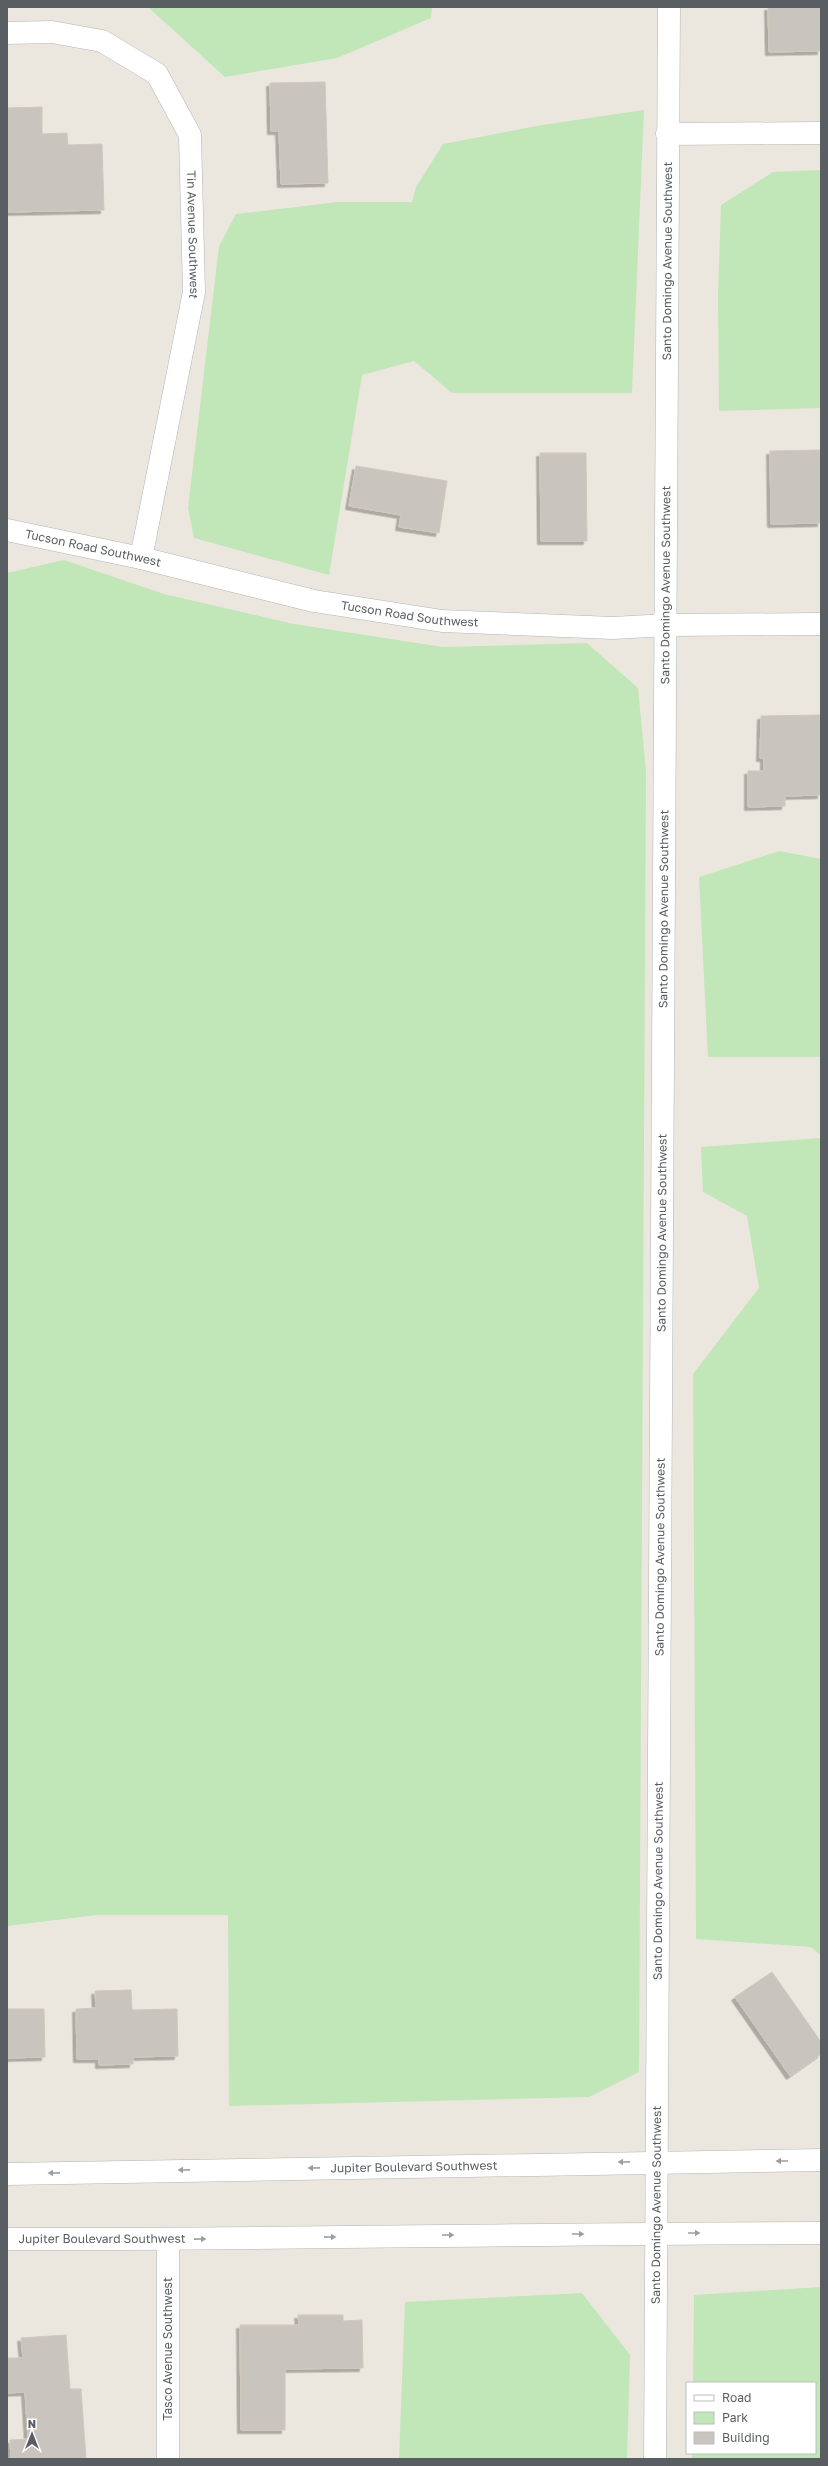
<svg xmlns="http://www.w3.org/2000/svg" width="828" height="2466" font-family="'Golos Text',sans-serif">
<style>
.green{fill:#c1e6b8}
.building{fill:#c9c4be;stroke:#d1c7bd;filter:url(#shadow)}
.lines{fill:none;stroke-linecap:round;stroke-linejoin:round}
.minor-casing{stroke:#b0b4b8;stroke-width:23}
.minor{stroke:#fff;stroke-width:22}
.oneway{fill:#9b9ea0}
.labels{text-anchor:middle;stroke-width:4;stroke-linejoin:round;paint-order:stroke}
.street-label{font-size:12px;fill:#585e61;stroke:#fff}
</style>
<defs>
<filter id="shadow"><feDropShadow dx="-3.5" dy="3.5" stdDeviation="0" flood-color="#0004"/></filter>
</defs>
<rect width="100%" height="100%" fill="#ece7de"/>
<!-- green -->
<path class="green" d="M148,7H432L431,18L337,58L225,77Z
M644,110L632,393H452L414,361L362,375L329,575L194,538L188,508L219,246L236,214L338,202H412L416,187L443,144L542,125Z
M821,170V408L719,411L718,296L721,205L773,172Z
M64,560L164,594L294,624L443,647L587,643L638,688L646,772L639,2072L589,2097L229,2106L228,1915H97L7,1926V573Z
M779,851L821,859V1057H708L699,877Z
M821,1138V1955L811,1947L696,1939L693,1374L759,1288L747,1216L703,1192L701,1147Z
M821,2287V2459H692V2453H815V2383H693L694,2295Z
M582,2293L630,2355L627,2459H399L405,2302Z"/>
<!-- building -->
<path class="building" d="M768,7H821V51L769,52Z
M325,82L328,183L281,184L279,131H271L270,83Z
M42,107V134L67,133L68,145L102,144L104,210L8,212L7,108Z
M820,450L821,523L771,524L770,451Z
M540,453H586L587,541H541Z
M356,466L447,481L439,533L399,527L401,515L349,506Z
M821,715V795L785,796V806L748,807V771H764V758H760L761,716Z
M772,1972L821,2042V2054L790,2076L735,1997Z
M131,1990L132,2010L177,2009L178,2056L133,2057V2064L99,2065V2059H77L76,2009L96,2008L95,1991Z
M7,1996V2009H44L45,2057L7,2058Z
M298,2315H343V2321L362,2320L363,2368L285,2369V2430H241L240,2325H299Z
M66,2335L70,2389H81L86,2459H11L10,2440L28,2439L25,2392L7,2393V2358H23L21,2338Z"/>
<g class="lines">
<!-- minor casing -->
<g class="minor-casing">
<g id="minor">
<path id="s1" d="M7,33L52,32L102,41L157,74L190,135L194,292L141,558"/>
<path d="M667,134L821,133"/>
<path id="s2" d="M7,530L141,558L314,601L442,621L613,628L667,625L821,624"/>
<path id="s3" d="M7,2174L821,2160"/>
<path id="s4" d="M7,2239C278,2240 550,2233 821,2233"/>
<path d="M168,2459V2240"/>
<path id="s5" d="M655,2459L669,7"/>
</g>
</g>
<!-- minor -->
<use href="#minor" class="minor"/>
</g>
<!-- one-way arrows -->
<defs><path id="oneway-solid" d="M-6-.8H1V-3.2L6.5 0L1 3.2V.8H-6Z"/></defs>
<g class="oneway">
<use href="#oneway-solid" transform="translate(782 2161) rotate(180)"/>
<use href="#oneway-solid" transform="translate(624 2162) rotate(179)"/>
<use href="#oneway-solid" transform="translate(314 2168) rotate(179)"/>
<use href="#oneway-solid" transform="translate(184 2170) rotate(179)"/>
<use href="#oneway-solid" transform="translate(54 2173) rotate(179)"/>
<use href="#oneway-solid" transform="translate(694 2233)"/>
<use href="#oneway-solid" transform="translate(578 2234)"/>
<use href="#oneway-solid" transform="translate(448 2235)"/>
<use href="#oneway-solid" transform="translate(330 2237) rotate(-1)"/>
<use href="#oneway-solid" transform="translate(200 2239) rotate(-1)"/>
</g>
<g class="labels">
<!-- street labels -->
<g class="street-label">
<text dy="4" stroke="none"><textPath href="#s1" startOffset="329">Tin Avenue Southwest</textPath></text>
<text dy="4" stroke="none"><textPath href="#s5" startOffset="2198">Santo Domingo Avenue Southwest</textPath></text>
<text dy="4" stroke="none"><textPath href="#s2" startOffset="88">Tucson Road Southwest</textPath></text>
<text dy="4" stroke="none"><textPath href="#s5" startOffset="1874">Santo Domingo Avenue Southwest</textPath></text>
<text dy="4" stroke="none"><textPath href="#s2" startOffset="412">Tucson Road Southwest</textPath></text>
<text dy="4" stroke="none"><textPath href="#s5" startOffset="1550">Santo Domingo Avenue Southwest</textPath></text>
<text dy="4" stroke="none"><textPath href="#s5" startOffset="1226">Santo Domingo Avenue Southwest</textPath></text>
<text dy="4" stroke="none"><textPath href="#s5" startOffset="902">Santo Domingo Avenue Southwest</textPath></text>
<text dy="4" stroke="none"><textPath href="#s5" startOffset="578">Santo Domingo Avenue Southwest</textPath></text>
<text dy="4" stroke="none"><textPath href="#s3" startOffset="407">Jupiter Boulevard Southwest</textPath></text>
<text dy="4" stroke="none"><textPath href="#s5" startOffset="254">Santo Domingo Avenue Southwest</textPath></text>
<text dy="4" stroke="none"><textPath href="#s4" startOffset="95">Jupiter Boulevard Southwest</textPath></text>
<text transform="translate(168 2349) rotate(-90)" y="4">Tasco Avenue Southwest</text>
</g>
</g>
<!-- border -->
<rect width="828" height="2466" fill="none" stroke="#585e61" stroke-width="16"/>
<!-- legend -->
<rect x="686" y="2382" width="130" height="72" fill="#ffffff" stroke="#bcbfc0"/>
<rect x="694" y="2395" width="20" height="6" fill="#ffffff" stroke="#bcbfc0"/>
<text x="722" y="2402" font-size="12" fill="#585e61">Road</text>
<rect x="694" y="2412" width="20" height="12" fill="#c1e6b8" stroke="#bcbfc0"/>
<text x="722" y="2422" font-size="12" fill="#585e61">Park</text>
<rect x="694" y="2432" width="20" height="12" fill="#c9c4be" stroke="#bcbfc0"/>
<text x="722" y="2442" font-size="12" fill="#585e61">Building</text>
<!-- north arrow -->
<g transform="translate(32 2434)" stroke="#ffffff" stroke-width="3" paint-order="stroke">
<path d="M0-3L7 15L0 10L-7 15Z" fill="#585e61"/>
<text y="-6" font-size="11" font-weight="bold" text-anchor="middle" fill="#585e61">N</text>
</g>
</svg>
